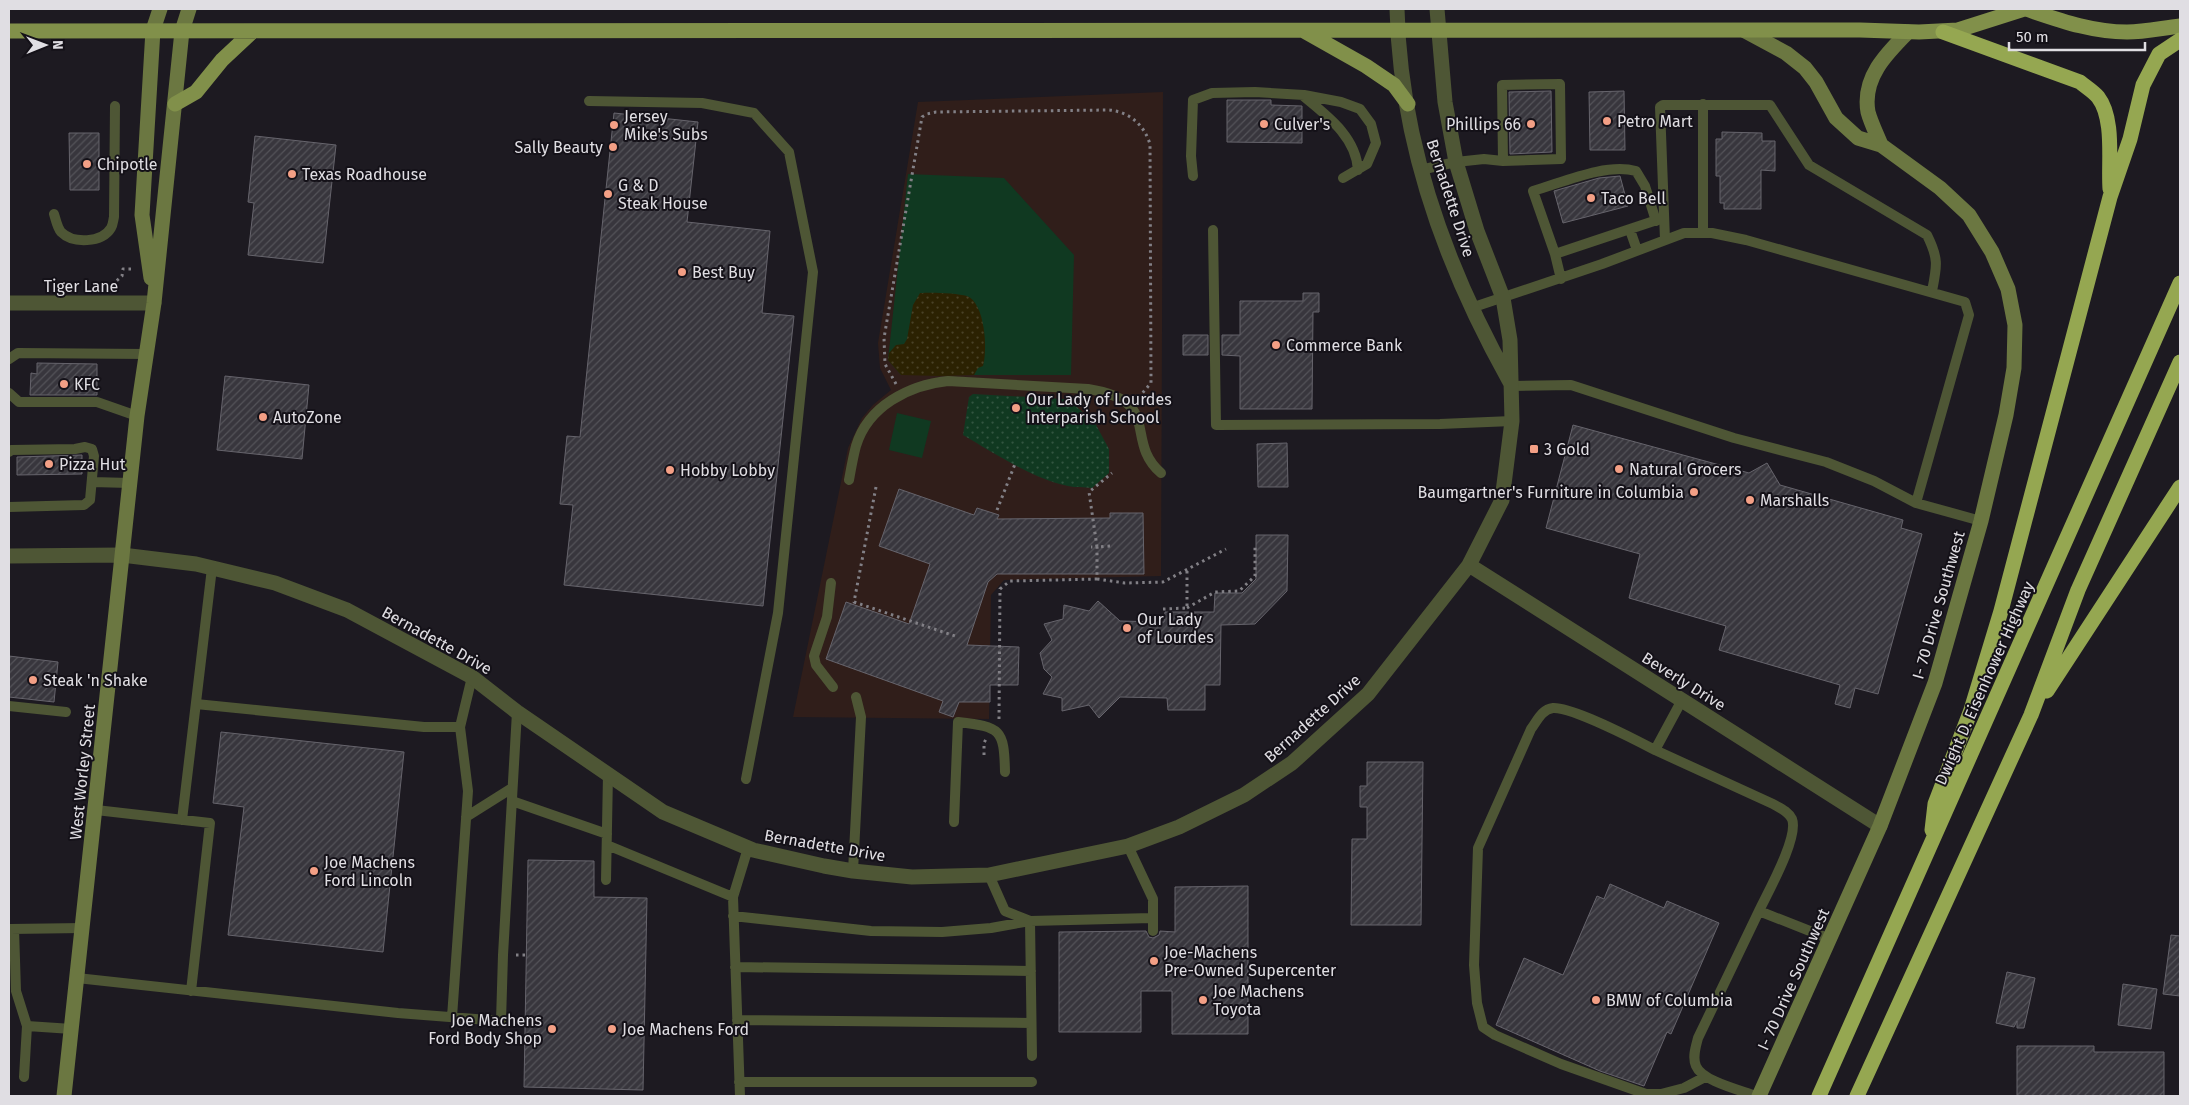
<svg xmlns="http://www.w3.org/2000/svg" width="2189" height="1105" font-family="'Fira Sans',sans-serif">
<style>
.education{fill:#301e1a}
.grass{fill:#103921}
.sand{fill:url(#sand-dots)}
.park{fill:url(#park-dots)}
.building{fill:url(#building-hatch);stroke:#66646c}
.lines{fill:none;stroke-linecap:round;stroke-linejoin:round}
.path{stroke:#828086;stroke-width:3;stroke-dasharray:2.5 4;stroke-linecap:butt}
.lane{stroke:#4e5635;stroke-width:10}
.street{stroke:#4e5635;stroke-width:15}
.secondary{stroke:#6b7741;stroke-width:15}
.primary{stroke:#81904a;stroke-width:15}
.highway{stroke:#95a751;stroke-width:15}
.poi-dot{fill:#f39f85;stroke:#141118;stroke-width:2}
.labels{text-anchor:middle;stroke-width:4;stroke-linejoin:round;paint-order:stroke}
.poi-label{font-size:16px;fill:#e0dee3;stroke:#141118;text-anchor:start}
.street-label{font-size:16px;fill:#e0dee3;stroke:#141118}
</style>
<defs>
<pattern id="sand-dots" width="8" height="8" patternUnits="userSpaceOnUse" patternTransform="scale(1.25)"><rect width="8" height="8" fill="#2b2202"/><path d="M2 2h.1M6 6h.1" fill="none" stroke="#494227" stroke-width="1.8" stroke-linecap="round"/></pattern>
<pattern id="park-dots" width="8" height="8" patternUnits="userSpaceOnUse" patternTransform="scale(1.25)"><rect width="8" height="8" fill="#103921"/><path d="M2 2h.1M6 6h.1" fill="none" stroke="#325541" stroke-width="1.8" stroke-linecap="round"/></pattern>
<pattern id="building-hatch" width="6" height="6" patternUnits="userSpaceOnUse" patternTransform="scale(1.25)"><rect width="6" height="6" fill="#38363d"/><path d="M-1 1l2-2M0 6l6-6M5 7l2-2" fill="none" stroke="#545359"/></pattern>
</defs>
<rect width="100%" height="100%" fill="#1d1a21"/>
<!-- education -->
<path class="education" d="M1163,92L1161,576L1004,580L991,595L989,719L793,717L848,448L862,418L873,405L891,390L880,368L878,343L918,102Z"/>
<!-- grass -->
<path class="grass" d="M908,174L1004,178L1074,255L1071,375H901L888,360Z
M897,413L931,421L922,458L889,450Z"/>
<!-- sand -->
<path class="sand" d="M920,293C931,292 957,293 967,296C985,303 988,350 983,366L978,368L974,375L939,376L901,375L888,360L889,353L896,345L904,344L907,339L913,305Z"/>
<!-- park -->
<path class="park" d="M973,394L1064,399L1070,401L1095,423L1109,449V473L1092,488C1084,487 1076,488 1068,486C1033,479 994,453 963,435L969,397Z"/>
<!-- building -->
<path class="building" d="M1551,91L1552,152L1510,154L1509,92Z
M1624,91L1625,150H1590L1589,92Z
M1227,100H1271V105L1302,106V143L1227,142Z
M614,113L698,122L687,222L770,231L762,313L794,316L763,606L564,585L573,505L560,504L567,436L580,437Z
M1722,132L1762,133V141H1775V171L1761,170V209H1724V203H1720V176H1716V139H1722Z
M69,133H99V190H70Z
M255,136L336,145L323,263L248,255L254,203L248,202Z
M1620,176L1628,206L1563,223L1554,191L1599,178Z
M1303,293H1319V312H1313L1312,409H1240V356L1222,355V335H1240V301H1303Z
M1183,335H1208V355H1183Z
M37,363L97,364V395H30L31,373L37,374Z
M225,376L309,385L302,459L217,450Z
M1573,425L1749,473L1767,463L1780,485L1903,520L1901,528L1922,534L1878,694L1855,688L1850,708L1835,704L1840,685L1719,650L1726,626L1629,598L1640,554L1546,528Z
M1287,443L1288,487H1258L1257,444Z
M82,455V474L17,475V457Z
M899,489L974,515L977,508L999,515L997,519L1110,518V513H1143L1144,574H997L988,582L967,645L1019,647L1018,685H990V702H959L953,717L939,712L943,701L826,659L846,602L909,624L930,564L879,546Z
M1256,535H1288L1287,591L1255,624L1221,625L1220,685H1205V710H1168L1167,698L1120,697L1099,718L1089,705L1062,711V698L1043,694L1052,677L1044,669L1040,653L1052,640L1044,624L1063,619L1064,605L1089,611L1098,601L1120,621L1164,622L1165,612H1214L1215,593H1242L1256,579Z
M9,656L58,662L54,702L9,697Z
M221,732L404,752L383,952L228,935L244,807L213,803Z
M1367,762H1423L1421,925H1351L1352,839H1367V807H1360V786H1367Z
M528,860L594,861V897L647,898L643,1090L524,1087Z
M1610,884L1664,908L1667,901L1719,923L1671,1034L1667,1032L1644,1086L1600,1071L1496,1025L1524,958L1563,975L1597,896L1604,899Z
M1248,886V1034H1172V991H1141V1032H1059V932L1146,931L1149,937L1153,938L1159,935L1160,931L1175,932V887Z
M2171,935L2180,936V996L2163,994Z
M2007,972L2035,978L2024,1028H2017V1021L2014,1027L1996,1023Z
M2123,984L2157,989L2151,1029L2118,1025Z
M2017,1046H2094V1052H2164V1096H2017Z"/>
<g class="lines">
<!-- path -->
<path class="path" d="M112,285L122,276L123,269H133
M896,384L885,364L884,338L922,117L927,114L936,112L1109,110C1130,112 1144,125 1150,144L1151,383L1139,397
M876,487L854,602L955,636
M997,510L1015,464
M1110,546L1097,547L1089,492L1112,473
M1097,579L1125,583L1163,582L1226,549
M1187,608L1215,592L1239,591L1255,576V544
M1163,609L1187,608V570
M999,719L1000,589L1010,581L1097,579V547H1091
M984,755V743L986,739
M516,955H527"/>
<!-- lane -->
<path class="lane" d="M1302,95C1326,115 1356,136 1358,170
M589,101L702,103L754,113L789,152L813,272L778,613L746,779
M1703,104V233
M1420,170L1456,162L1484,159L1503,161L1561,159L1560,84L1502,85L1503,161
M1193,176L1191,156L1193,100L1212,93L1255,92L1304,95L1341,102L1360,109L1371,124L1376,143L1367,164L1343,178
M54,214C56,220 57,227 61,232C73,244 102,243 111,228C113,225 113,221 114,217L115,106
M1213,230L1216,425L1440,424L1512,421
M1630,230L1637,250
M1665,240L1660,107L1663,105H1770L1809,165L1927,235C1939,259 1937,266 1932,291
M1555,254L1663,218
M1561,279L1555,254L1533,191C1564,182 1605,163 1636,171L1645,186L1656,221
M1471,308L1602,264L1684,233H1712L1746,240L1965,302L1969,315L1916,503
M9,359L18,353L147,354
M1512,386L1571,385L1734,438L1826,462L1874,481L1916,503L1981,521
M9,393L19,402H97L137,416
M9,452L11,450L75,449L85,447L92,449L94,456L90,500L84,505L9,507
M849,480C851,469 853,457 856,446C868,406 909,385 948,381L1088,389C1164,401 1123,440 1161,473
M92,482L130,483
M831,583L827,617L814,656L816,665L833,687
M1682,700L1655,750L1773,804C1780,808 1788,811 1792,819C1799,837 1768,892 1759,911
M196,704L424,727H460
M9,706L66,712
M1655,750C1636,740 1572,707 1553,708C1542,709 1537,721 1531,729L1478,848L1474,965L1477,1003L1483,1027L1495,1035L1561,1064L1646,1094H1661L1684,1088L1705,1077
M512,801L607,834
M96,810L210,823L191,991
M466,817L512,788
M182,820L212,568
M954,822L958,722C1001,727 1004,729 1005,772
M607,845L733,897L740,1096
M1128,846L1153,899V931
M853,871L861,717L856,697
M989,875L1005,911L1030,921L1032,1056
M606,880L608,774
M733,897L748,848
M733,916L871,931L942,932L991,928L1030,921L1152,918
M10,929L83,928
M14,929L16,991L27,1026L24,1077
M735,967L1031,971
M77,978L398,1013L501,1021L503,955L517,712
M452,1017L468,791L460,727L472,677
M737,1020L1031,1023
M27,1026L72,1029
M739,1082H1032
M1756,1096C1740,1090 1702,1081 1696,1066C1692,1057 1696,1046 1698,1038L1759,911L1830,939"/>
<!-- street -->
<path class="street" d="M1397,9C1400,141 1446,268 1510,382
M9,303H154
M9,556L122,555L196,564L275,583L347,610L472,677L517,712L663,812L753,850L824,866L853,871L912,877L989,875L1128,846L1179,827L1244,795L1292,763L1368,694L1469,565L1502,500L1512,421L1510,340L1503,298L1477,231L1456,162L1445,102L1437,9
M1469,565L1880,826"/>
<!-- secondary -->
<path class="secondary" d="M1745,31L1786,53L1805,68L1816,82L1836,118L1858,138L1881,145L1940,188L1969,215L1992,252L2008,289L2015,325L2014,368L2006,415L1981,521L1935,683L1880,826L1759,1096
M1881,145C1877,135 1871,123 1868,112C1862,78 1886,54 1908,32
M151,278L142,215L153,30L160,9
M64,1096L137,416L154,303L182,31L189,9"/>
<!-- primary -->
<path class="primary" d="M2026,9C2059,20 2091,32 2127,32C2145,32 2162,28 2180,26
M9,31L1860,30L1919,32L1958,30L2024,9
M1304,31L1366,66L1394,85L1408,104
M175,104L196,92L222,60L253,31"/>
<!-- highway -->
<path class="highway" d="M1943,32L2080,82C2086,87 2094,92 2098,97C2115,119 2108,163 2110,189
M2047,691L2180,487
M1932,830L1935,804L1971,710L2001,611L2110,197L2130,139L2143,85L2159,54L2180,40
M1819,1096L2180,283
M1857,1096L2031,715L2078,590L2180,362"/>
</g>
<!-- markers -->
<g class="poi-dot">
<circle cx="1607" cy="121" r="5"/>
<circle cx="1264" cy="124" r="5"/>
<circle cx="1531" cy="124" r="5"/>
<circle cx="614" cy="125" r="5"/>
<circle cx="613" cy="147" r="5"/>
<circle cx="87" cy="164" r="5"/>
<circle cx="292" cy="174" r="5"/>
<circle cx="608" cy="194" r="5"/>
<circle cx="1591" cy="198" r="5"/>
<circle cx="682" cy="272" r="5"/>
<circle cx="1276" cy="345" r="5"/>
<circle cx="64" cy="384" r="5"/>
<circle cx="1016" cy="408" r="5"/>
<circle cx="263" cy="417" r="5"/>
<rect x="1529" y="444" width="10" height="10" rx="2.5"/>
<circle cx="49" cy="464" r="5"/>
<circle cx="1619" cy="469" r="5"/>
<circle cx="670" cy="470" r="5"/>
<circle cx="1694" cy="492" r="5"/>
<circle cx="1750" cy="500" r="5"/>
<circle cx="1127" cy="628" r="5"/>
<circle cx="33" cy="680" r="5"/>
<circle cx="314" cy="871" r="5"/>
<circle cx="1154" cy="961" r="5"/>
<circle cx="1203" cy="1000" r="5"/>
<circle cx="1596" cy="1000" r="5"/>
<circle cx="552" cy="1029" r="5"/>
<circle cx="612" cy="1029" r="5"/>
</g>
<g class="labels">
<!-- poi labels -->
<g class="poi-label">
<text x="624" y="122">Jersey<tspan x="624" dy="18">Mike's Subs</tspan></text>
<text x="1617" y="127">Petro Mart</text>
<text x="1274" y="130">Culver's</text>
<text x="1521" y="130" text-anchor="end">Phillips 66</text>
<text x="603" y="153" text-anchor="end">Sally Beauty</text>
<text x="97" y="170">Chipotle</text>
<text x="302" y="180">Texas Roadhouse</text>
<text x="618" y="191">G &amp; D<tspan x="618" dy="18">Steak House</tspan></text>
<text x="1601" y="204">Taco Bell</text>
<text x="692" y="278">Best Buy</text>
<text x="1286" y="351">Commerce Bank</text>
<text x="74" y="390">KFC</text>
<text x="1026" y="405">Our Lady of Lourdes<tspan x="1026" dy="18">Interparish School</tspan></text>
<text x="273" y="423">AutoZone</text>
<text x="1544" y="455">3 Gold</text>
<text x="59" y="470">Pizza Hut</text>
<text x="1629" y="475">Natural Grocers</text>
<text x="680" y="476">Hobby Lobby</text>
<text x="1684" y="498" text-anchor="end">Baumgartner's Furniture in Columbia</text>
<text x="1760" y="506">Marshalls</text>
<text x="1137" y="625">Our Lady<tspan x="1137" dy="18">of Lourdes</tspan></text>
<text x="43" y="686">Steak 'n Shake</text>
<text x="324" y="868">Joe Machens<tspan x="324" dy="18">Ford Lincoln</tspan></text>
<text x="1164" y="958">Joe-Machens<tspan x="1164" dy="18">Pre-Owned Supercenter</tspan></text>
<text x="1213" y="997">Joe Machens<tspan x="1213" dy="18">Toyota</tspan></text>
<text x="1606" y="1006">BMW of Columbia</text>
<text x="542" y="1026" text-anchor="end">Joe Machens<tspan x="542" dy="18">Ford Body Shop</tspan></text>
<text x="622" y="1035">Joe Machens Ford</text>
</g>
<!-- street labels -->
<g class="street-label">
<text transform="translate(1451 198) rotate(72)" y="6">Bernadette Drive</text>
<text x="81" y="292">Tiger Lane</text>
<text transform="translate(1938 605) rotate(-74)" y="6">I- 70 Drive Southwest</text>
<text transform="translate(437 640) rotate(29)" y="6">Bernadette Drive</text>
<text transform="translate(1684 681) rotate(32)" y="6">Beverly Drive</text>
<text transform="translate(1984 683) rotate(-66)" y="6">Dwight D. Eisenhower Highway</text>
<text transform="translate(1312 718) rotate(-42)" y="6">Bernadette Drive</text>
<text transform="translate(82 772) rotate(-84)" y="6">West Worley Street</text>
<text transform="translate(825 845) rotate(10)" y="6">Bernadette Drive</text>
<text transform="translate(1793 979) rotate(-66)" y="6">I- 70 Drive Southwest</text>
</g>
</g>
<!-- border -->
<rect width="2189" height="1105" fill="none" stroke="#e0dee3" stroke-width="20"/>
<!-- north arrow -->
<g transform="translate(45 45) rotate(89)" stroke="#141118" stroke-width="4" paint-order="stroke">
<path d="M0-4L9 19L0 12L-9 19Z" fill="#e0dee3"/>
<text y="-8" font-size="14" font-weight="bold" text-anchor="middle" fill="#e0dee3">N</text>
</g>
<!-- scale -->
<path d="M2009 42v8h136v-8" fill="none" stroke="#e0dee3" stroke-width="2.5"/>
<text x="2016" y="42" font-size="15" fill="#e0dee3" stroke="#141118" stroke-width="4" paint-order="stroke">50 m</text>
</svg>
